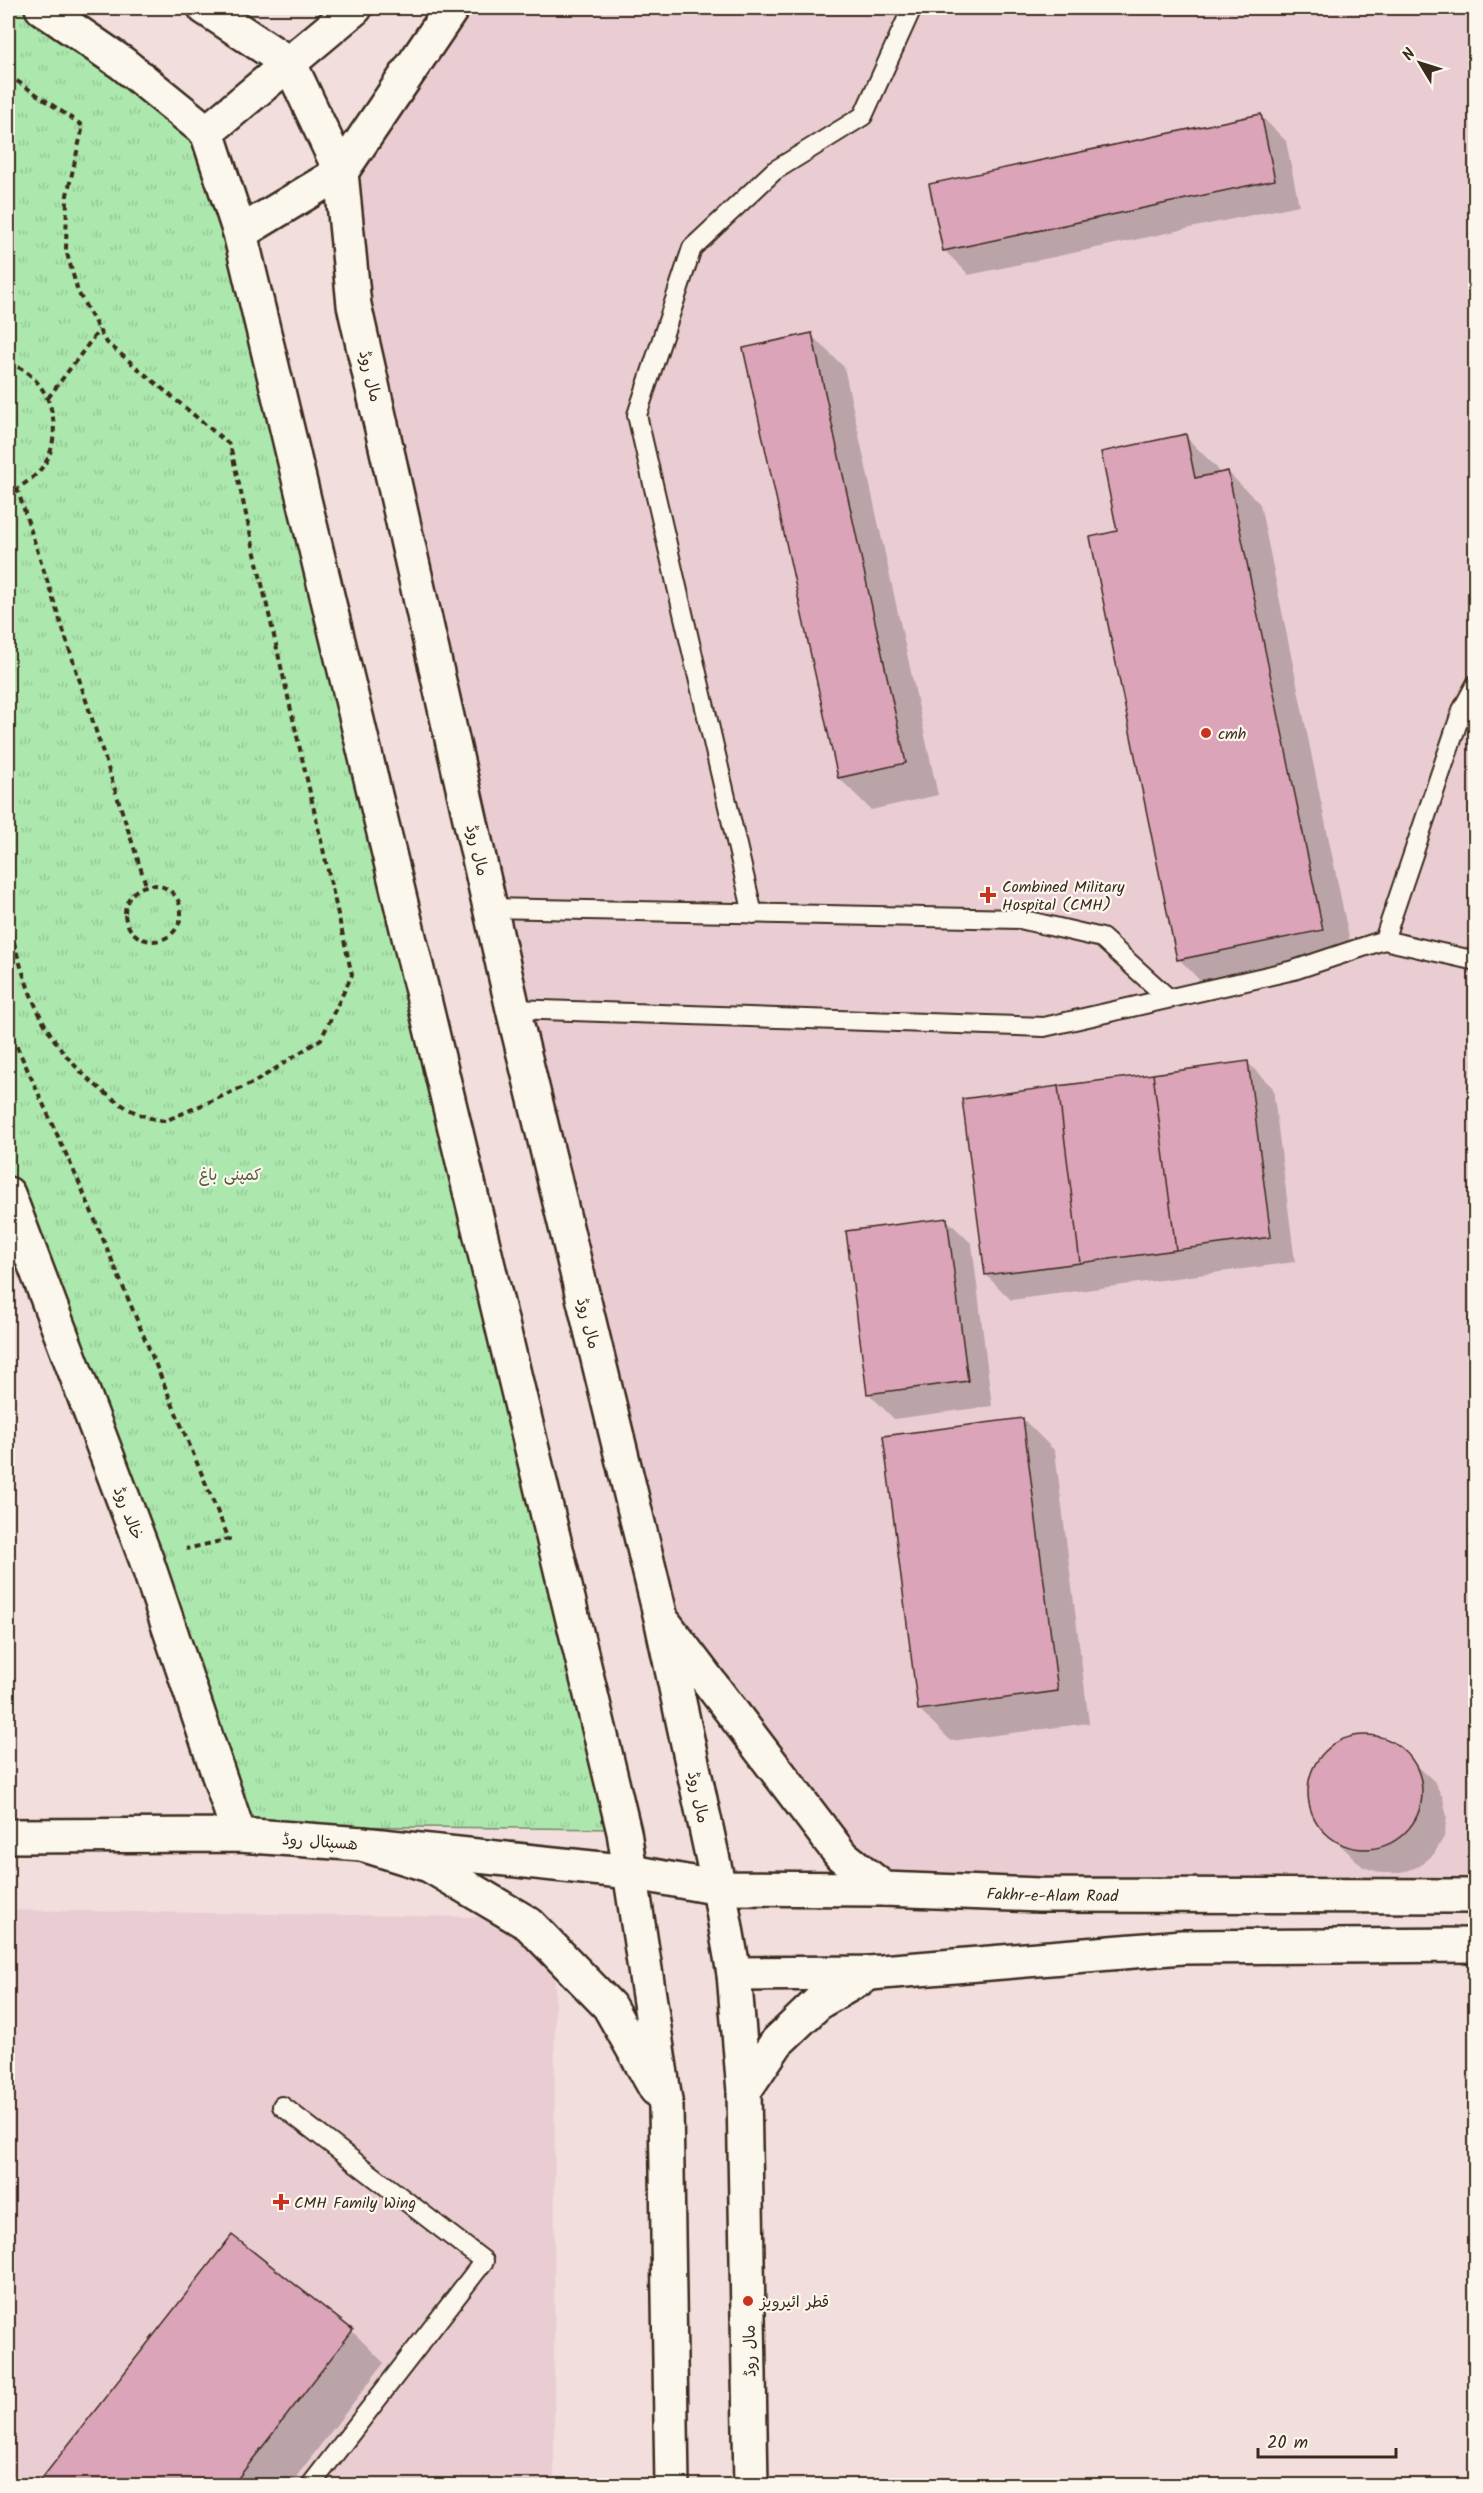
<svg xmlns="http://www.w3.org/2000/svg" width="1483" height="2493" font-family="Kalam,'Playpen Sans Arabic',sans-serif">
<style>
.built{fill:#eacdd2}
.grass{fill:url(#grass-tufts);stroke:#748966;stroke-width:1.5}
.shadow{fill:#0003}
.building{fill:#dba4b9;stroke:#3b2a1e;stroke-width:1.5}
.lines{fill:none;stroke-linecap:round;stroke-linejoin:round}
.service-casing{stroke:#3b2a1e;stroke-width:22}
.minor-casing{stroke:#3b2a1e;stroke-width:38}
.tertiary-casing{stroke:#3b2a1e;stroke-width:38}
.secondary-casing{stroke:#3b2a1e;stroke-width:38}
.path{stroke:#3b2a1e;stroke-width:4;stroke-dasharray:6 4.5;stroke-linecap:butt}
.service{stroke:#fbf7ec;stroke-width:18}
.minor{stroke:#fbf7ec;stroke-width:33}
.tertiary{stroke:#fbf7ec;stroke-width:33}
.secondary{stroke:#fbf7ec;stroke-width:33}
.poi-dot{fill:#c8321e;stroke:#fbf7ec;stroke-width:2}
.labels{text-anchor:middle;stroke-width:4.5;stroke-linejoin:round;paint-order:stroke}
.street-label{font-size:16px;fill:#3b2a1e;stroke:#fbf7ec}
.poi-label{font-size:16px;fill:#3b2a1e;stroke:#fbf7ec;text-anchor:start}
.park-label{font-size:16px;fill:#575a42;stroke:#fbf7ec}
</style>
<defs>
<pattern id="grass-tufts" width="24" height="20" patternUnits="userSpaceOnUse" patternTransform="scale(1.5)"><rect width="24" height="20" fill="#ace8ae"/><path d="M3 7l-1-3M5 7V3M7 7l1-3M15 17l-1-3M17 17v-4M19 17l1-3" fill="none" stroke="#95c795"/></pattern>
</defs>
<rect width="100%" height="100%" fill="#f1dedd"/>
<filter id="ink" filterUnits="userSpaceOnUse"><feTurbulence type="fractalNoise" baseFrequency=".0167" numOctaves="2"/><feDisplacementMap in="SourceGraphic" scale="12" xChannelSelector="R" yChannelSelector="G"/><feConvolveMatrix kernelMatrix="1 2 1 2 8 2 1 2 1" color-interpolation-filters="sRGB"/></filter>
<g filter="url(#ink)">
<!-- built -->
<path class="built" d="M452,8H1475V1893L884,1889L661,1618L341,172Z
M8,1910L555,1918L554,2485L8,2486Z"/>
<!-- grass -->
<path class="grass" d="M8,8H26L207,132L618,1829L233,1825L8,1215Z"/>
<!-- shadow -->
<path class="shadow" d="M1261,116L1286,141L1299,205L969,275L944,250Z
M811,335L844,367L938,795L871,810L839,778Z
M1185,436L1217,468L1219,474L1228,472L1260,504L1354,962L1211,992L1179,959L1118,532Z
M1248,1063L1273,1088L1295,1262L1011,1300L986,1275Z
M946,1219L972,1244L992,1406L894,1419L869,1394Z
M1023,1419L1055,1451L1089,1723L951,1741L919,1709Z
M8,1448L9,1449L8,1574Z
M1355,1737H1374L1393,1744L1434,1781L1443,1798L1447,1817L1444,1837L1434,1854L1420,1866L1401,1873H1382L1363,1867L1323,1828L1313,1812L1310,1793L1312,1774L1322,1757L1337,1744Z
M232,2237L352,2331L384,2363L289,2486H38Z"/>
<!-- building -->
<path class="building" d="M1261,114L1275,180L943,251L929,184Z
M812,333L906,763L838,778L743,348Z
M1186,434L1195,478L1228,471L1323,930L1177,960L1090,537L1117,531L1101,452Z
M1248,1061L1271,1237L1176,1250L1153,1074Z
M1153,1074L1176,1250L1080,1263L1058,1086Z
M1058,1086L1080,1263L985,1275L962,1099Z
M947,1218L968,1381L867,1394L846,1231Z
M1023,1418L1058,1691L918,1710L883,1436Z
M1308 1792a57 57 0 1 1 114 0a57 57 0 1 1-114 0Z
M232,2235L353,2330L232,2486H36Z"/>
<g class="lines">
<!-- service casing -->
<g class="service-casing">
<path id="service" d="M491,908L1020,919L1102,938L1167,997
M753,914L637,415L692,248L774,171L863,116L912,8
M1384,940L1476,961
M513,1009L1044,1027L1294,970L1384,940L1462,710L1476,684
M282,2106L484,2261L310,2486"/>
</g>
<!-- minor casing -->
<g class="minor-casing">
<path id="minor" d="M8,1194L146,1559L239,1835
M8,1836L239,1835L362,1844L631,1872"/>
</g>
<!-- tertiary casing -->
<g class="tertiary-casing">
<g id="tertiary">
<path d="M42,8L122,63L207,132"/>
<path d="M205,8L290,64"/>
<path id="s1" d="M631,1872L719,1888L884,1889L1039,1895L1476,1896"/>
<path d="M734,1974L870,1973L1182,1947L1476,1945"/>
</g>
</g>
<!-- secondary casing -->
<g class="secondary-casing">
<path id="secondary" d="M355,8L207,132L240,233L624,1832L666,2107L672,2486
M290,64L341,172L354,305L513,1009L661,1618L719,1888L734,1974L744,2091L751,2486
M240,233L341,172L452,8
M665,1624L841,1855L884,1889
M362,1844L429,1865L529,1924L609,2006L656,2089
M744,2091L777,2042L819,2002L870,1973"/>
</g>
<!-- path -->
<path class="path" d="M8,75L83,126L67,195L66,250L78,292L105,341L230,445L352,975L321,1039L255,1082L165,1121C142,1118 127,1109 108,1095C44,1047 27,994 8,920
M8,363C45,374 62,417 50,453C44,472 24,485 8,494
M48,398L99,330
M17,488L146,885
M125 913a28 28 0 1 1 56 0a28 28 0 1 1-56 0Z
M8,1027L82,1189L229,1539L186,1549"/>
<!-- service -->
<use href="#service" class="service"/>
<!-- minor -->
<use href="#minor" class="minor"/>
<!-- tertiary -->
<use href="#tertiary" class="tertiary"/>
<!-- secondary -->
<use href="#secondary" class="secondary"/>
</g>
</g>
<!-- markers -->
<g class="poi-dot">
<circle cx="1206" cy="733" r="6"/>
<path d="M985 886h6v6h6v6h-6v6h-6v-6h-6v-6h6z"/>
<path d="M278 2193h6v6h6v6h-6v6h-6v-6h-6v-6h6z"/>
<circle cx="748" cy="2301" r="6"/>
</g>
<g class="labels">
<!-- street labels -->
<g class="street-label">
<text transform="translate(371 376) rotate(77)" y="6">مال روڈ</text>
<text transform="translate(478 850) rotate(77)" y="6">مال روڈ</text>
<text transform="translate(589 1323) rotate(76)" y="6">مال روڈ</text>
<text transform="translate(129 1513) rotate(69)" y="6">خالد روڈ</text>
<text transform="translate(699 1797) rotate(78)" y="6">مال روڈ</text>
<text transform="translate(320 1841) rotate(4)" y="6">ھسپتال روڈ</text>
<text dy="6" stroke="none"><textPath href="#s1" startOffset="423">Fakhr-e-Alam Road</textPath></text>
<text transform="translate(749 2351) rotate(-91)" y="6">مال روڈ</text>
</g>
<!-- poi labels -->
<g class="poi-label">
<text x="1218" y="739">cmh</text>
<text x="1002" y="892">Combined Military<tspan x="1002" dy="18">Hospital (CMH)</tspan></text>
<text x="294" y="2208">CMH Family Wing</text>
<text x="760" y="2307">قطر ائیرویز</text>
</g>
<!-- park labels -->
<g class="park-label">
<text x="230" y="1180">کمپنی باغ</text>
</g>
</g>
<!-- margin -->
<rect width="1483" height="2493" fill="none" stroke="#fbf7ec" stroke-width="30"/>
<rect x="15" y="15" width="1453" height="2463" fill="none" stroke="#3b2a1e" stroke-width="2" filter="url(#ink)"/>
<!-- north arrow -->
<g transform="translate(1420 63) rotate(308)" stroke="#fbf7ec" stroke-width="4.5" paint-order="stroke">
<path d="M0-4.5L10 22L0 15L-10 22Z" fill="#3b2a1e"/>
<text y="-9" font-size="16" font-weight="bold" text-anchor="middle" fill="#3b2a1e">N</text>
</g>
<!-- scale -->
<path d="M1258 2448v9h138v-9" fill="none" stroke="#3b2a1e" stroke-width="3"/>
<text x="1267" y="2448" font-size="18" fill="#3b2a1e" stroke="#fbf7ec" stroke-width="4.5" paint-order="stroke">20 m</text>
</svg>
